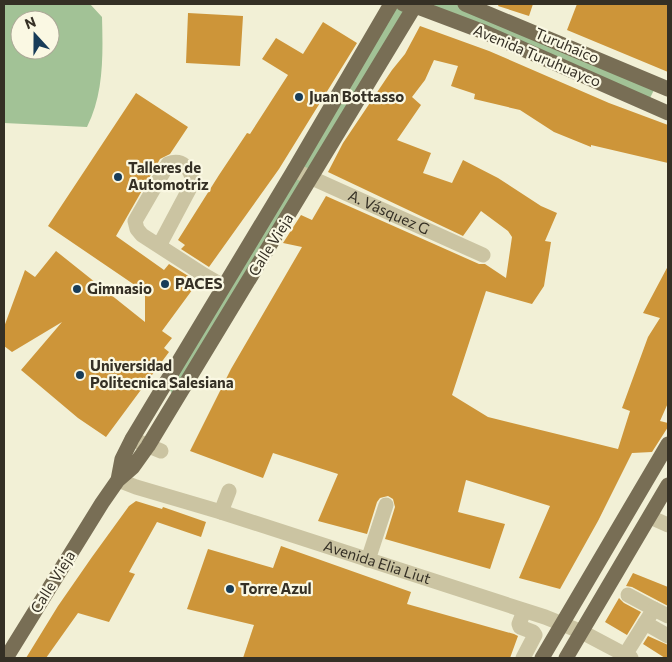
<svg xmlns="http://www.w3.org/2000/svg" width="672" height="662" font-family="Commissioner,sans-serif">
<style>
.green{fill:#a2c296;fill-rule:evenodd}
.building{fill:#cd9539}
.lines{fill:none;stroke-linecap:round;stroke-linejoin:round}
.minor{stroke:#cbc4a2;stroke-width:15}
.major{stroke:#786e55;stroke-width:15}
.poi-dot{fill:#183c58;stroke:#faf8e3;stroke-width:2}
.labels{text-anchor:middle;stroke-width:4.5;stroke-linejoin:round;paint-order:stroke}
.street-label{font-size:15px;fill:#353025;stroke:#faf8e3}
.poi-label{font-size:15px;font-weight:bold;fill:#353025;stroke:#faf8e3;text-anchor:start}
</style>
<rect width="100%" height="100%" fill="#f2f0d6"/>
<!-- green -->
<path class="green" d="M4,4H90L102,17C103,54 104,94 87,127L4,123ZM20,20H50V50H20Z
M391,4L415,6L172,394L169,388Z
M418,4H460L656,86L648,102Z"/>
<!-- building -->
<path class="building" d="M499,4H533L529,16L498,6Z
M577,4H668V72L567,30Z
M188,13L243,16L240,66L186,63Z
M323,22L357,43L279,169L209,267L181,249L185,245L178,240L219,175L247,133L250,134L288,75L262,59L276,38L303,54Z
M420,26L489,51L609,103L668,125V163L591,145V147L554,132L520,110L474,99L475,94L451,86L458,66L434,60L425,80L412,97L421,105L397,140L431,153L423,173L452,183L463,160L498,178L541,206L557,213L545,241L551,242L544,286L532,304L486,291L452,395L488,417L618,449L630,411L622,408L648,337L660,318L643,313L668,266V403L660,421L668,423V427L652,452L632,453L598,521L560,589L519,578L550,506L466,480L458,512L505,524L490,569L385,539L395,507L393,499L388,496L380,498L377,502L367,534L318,521L338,474L273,453L263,478L190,451L231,369L302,247L283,243L301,215L312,220L326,196L479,264H485L506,278L512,237L508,231L481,211L463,236L328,172L343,143L392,70L405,54Z
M136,93L188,127L170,154L160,159L116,236L164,270L169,264L198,282L162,331L172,338L164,348L169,352L106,437L78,418L21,370L62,322L12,352L4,346V327L25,270L35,277L56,251L145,322V292L48,226Z
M136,501L162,509L163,507L206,522L201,537L157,522L129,572L135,574L109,622L78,613L46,658H26L58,606L92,557L129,506Z
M281,546L411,592L407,604L514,634L518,636L510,658H243L254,625L187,609L208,549L273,568Z
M633,573L668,587V606L632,587L626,586Z
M619,598L624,603L641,612L627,635L605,622Z
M648,636L668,645V658H665L643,644Z"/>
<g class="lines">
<!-- minor -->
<g class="minor">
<path id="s1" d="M294,170L483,255"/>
<path d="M159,246L193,182C191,169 182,158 168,164L135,221L137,229L142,235L204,275L223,286"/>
<path d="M132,439L161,451"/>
<path id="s2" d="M118,480L136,487L221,512L545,617L582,632L631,658"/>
<path d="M221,512L229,491"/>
<path d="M650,517L668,525"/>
<path d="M368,560L386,505"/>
<path d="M628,595L654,609L645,623"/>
<path d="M654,609L668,616"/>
<path d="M625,655L645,623L668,636"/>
<path d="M523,658L535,635L533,632L520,627L519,624L524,611"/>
</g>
<!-- major -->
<path class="major" d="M403,4L415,6L484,32L668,113
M465,4L668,89
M118,480L122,459L132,439L294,170L391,4
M6,658L102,503L118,480L133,467L148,446L416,4
M542,658L668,444
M566,658L668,485"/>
</g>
<!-- markers -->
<g class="poi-dot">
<circle cx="299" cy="97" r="5"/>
<circle cx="118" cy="177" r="5"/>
<circle cx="165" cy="284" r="5"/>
<circle cx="77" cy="289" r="5"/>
<circle cx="80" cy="375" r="5"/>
<circle cx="230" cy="589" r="5"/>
</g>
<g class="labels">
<!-- street labels -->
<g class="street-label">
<text transform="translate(567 46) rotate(23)" y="5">Turuhaico</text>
<text transform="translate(537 56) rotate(23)" y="5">Avenida Turuhuayco</text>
<text dy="5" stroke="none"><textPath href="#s1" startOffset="104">A. Vásquez G</textPath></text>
<text transform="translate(271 245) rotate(-58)" y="5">Calle Vieja</text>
<text dy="5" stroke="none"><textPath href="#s2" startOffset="272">Avenida Elia Liut</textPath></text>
<text transform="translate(53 582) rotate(-58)" y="5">Calle Vieja</text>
</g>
<!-- poi labels -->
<g class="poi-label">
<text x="309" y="102">Juan Bottasso</text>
<text x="128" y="173">Talleres de<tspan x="128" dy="17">Automotriz</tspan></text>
<text x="175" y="289">PACES</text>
<text x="87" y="294">Gimnasio</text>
<text x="90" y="371">Universidad<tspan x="90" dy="17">Politecnica Salesiana</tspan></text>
<text x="240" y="594">Torre Azul</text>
</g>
</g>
<!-- border -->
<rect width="672" height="662" fill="none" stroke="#353025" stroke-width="10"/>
<!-- north arrow -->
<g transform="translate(35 35) rotate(339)"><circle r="24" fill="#faf8e3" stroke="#aba897"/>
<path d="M0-4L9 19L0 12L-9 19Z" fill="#183c58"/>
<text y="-8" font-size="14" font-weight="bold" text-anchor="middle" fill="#353025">N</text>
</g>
</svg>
